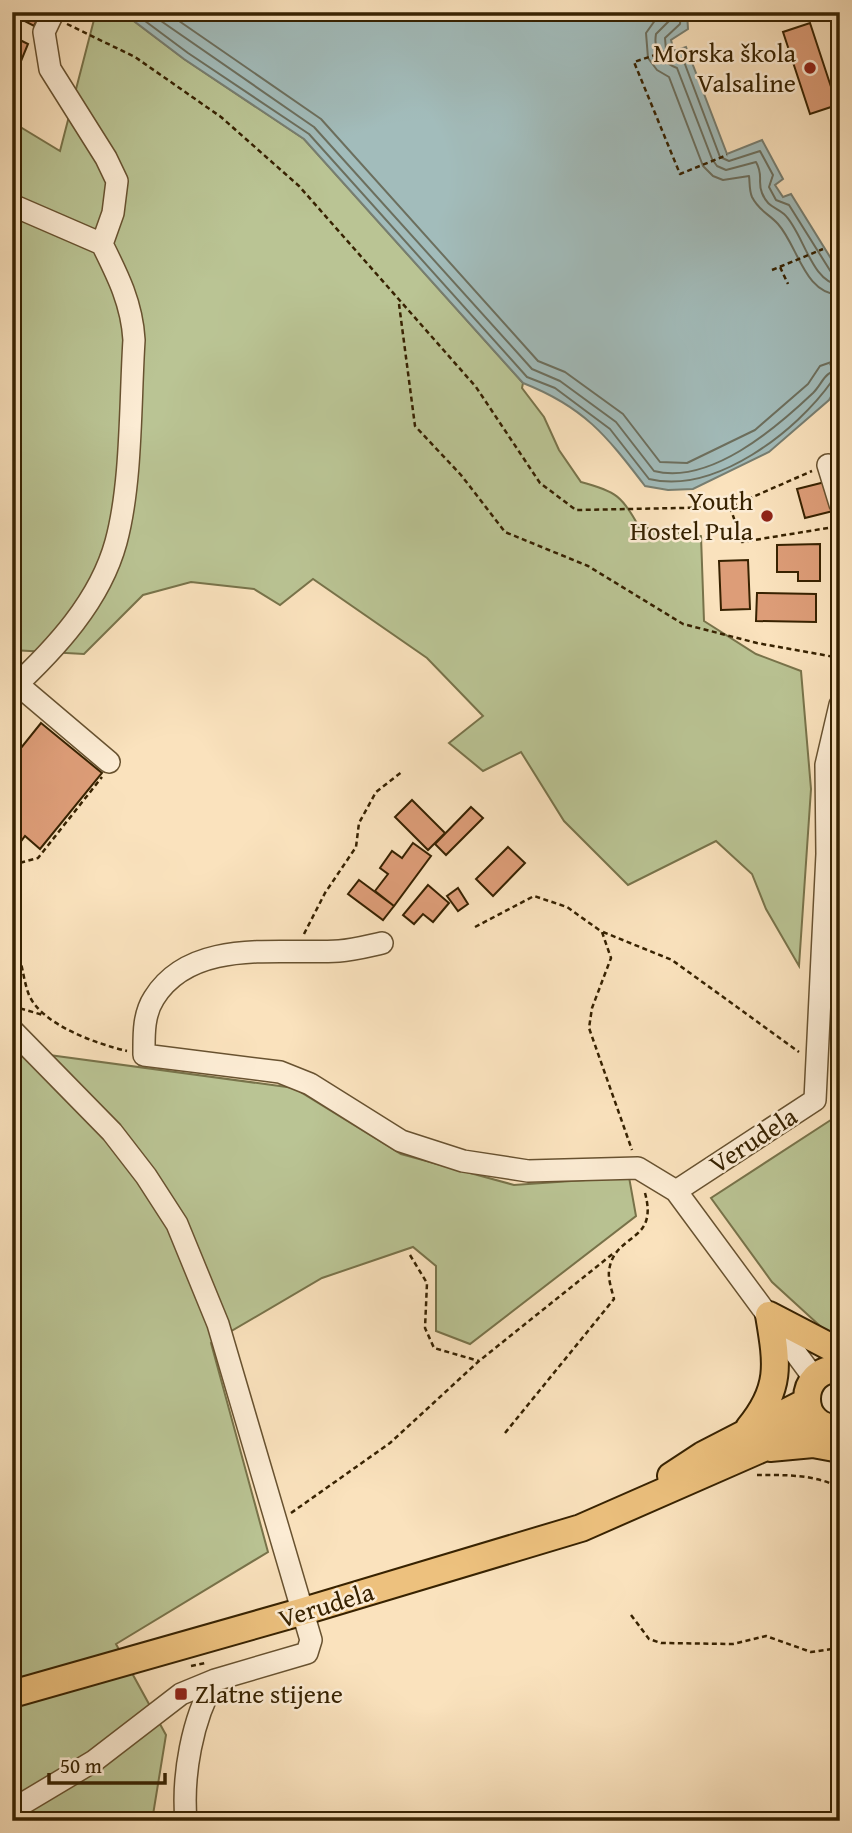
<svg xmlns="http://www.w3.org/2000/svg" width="852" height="1833" font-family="'Gentium Book Plus',serif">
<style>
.green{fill:#bac494;stroke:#78734a;stroke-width:2}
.water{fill:#a2bcbb;stroke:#777e71;stroke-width:2}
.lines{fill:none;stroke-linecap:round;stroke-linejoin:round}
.shore{stroke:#6c6f5e;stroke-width:2}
.building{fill:#dd9d78;stroke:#372201;stroke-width:2}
.minor-casing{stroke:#685230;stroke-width:24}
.major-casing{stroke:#372201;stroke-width:30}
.path{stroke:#372201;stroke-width:2.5;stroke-dasharray:5 3.5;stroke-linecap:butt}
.minor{stroke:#fcecd4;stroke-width:21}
.major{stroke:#edc17e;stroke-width:26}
.poi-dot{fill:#8f2418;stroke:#fcecd4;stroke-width:2.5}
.labels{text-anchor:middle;stroke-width:5;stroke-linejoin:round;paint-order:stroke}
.poi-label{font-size:26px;fill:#372201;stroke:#fcecd4;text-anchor:end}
.street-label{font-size:26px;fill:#372201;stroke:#fcecd4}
</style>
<rect width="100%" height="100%" fill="#fae2bd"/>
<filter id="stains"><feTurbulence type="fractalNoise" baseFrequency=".00286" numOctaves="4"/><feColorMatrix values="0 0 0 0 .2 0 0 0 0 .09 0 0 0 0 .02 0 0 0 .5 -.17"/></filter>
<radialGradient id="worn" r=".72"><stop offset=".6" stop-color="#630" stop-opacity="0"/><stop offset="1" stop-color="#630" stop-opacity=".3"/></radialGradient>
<!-- green -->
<path class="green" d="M96,12H122L184,59L304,139L523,383L522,388L544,417L559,450L581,482C616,491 623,497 639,527L701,536L704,621L756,654L801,671L811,789L799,966L766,909L752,874L716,841L628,885L564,821L521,752L483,771L449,743L483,716L427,658L313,579L280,605L254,589L191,582L143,595L84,654L12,650V122L60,151Z
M12,1050L294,1088L401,1154L514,1185L629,1177L636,1216L470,1344L436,1331V1266L413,1247L322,1278L211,1343L268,1552L116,1644L166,1735L152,1821H12Z
M840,1114V1335L831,1336L772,1282L711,1198Z"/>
<!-- water -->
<path class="water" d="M122,12H687L688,29L671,40L674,51L686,47L727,154L762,140L783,179L775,185L783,197L791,194L840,273V364L837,370L840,381L829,400L769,452L693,489L668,490L645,486C606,435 584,407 523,383L304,139L184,59Z"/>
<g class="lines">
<!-- shore -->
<path class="shore" d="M133,12L188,53L309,134L527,377L555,388L610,429L649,479C715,495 797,431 832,381L840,379
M148,12L314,127L532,369L560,381L616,422L654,471C710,485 775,429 813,393C823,383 824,371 840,370
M166,12L321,119L538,361L565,372L623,414L660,462L687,463L755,430L808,384L820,366L840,359
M661,12L646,33L648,58L657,70L669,77L703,166L713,176L723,180L749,176C750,183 749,190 752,197C759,211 769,214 778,224C798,246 804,294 840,295
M672,12L671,19L656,34C653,52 662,62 677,68L712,159L717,166L726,170L756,162C764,176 757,181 762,193C768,208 775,206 784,214C803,231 811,283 840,285
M681,12L680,24L665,38L666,50L671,56L683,59L720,157L729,161L760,151L773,175L769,187L776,200L789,205L831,272L840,276"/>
</g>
<!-- building -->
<path class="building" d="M12,12H41L34,26L19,18L12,33Z
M810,23L837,105L810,114L783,32Z
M12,36L28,44L12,83Z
M829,481L837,510L805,518L797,489Z
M820,544V581H798V572H777V545Z
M748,560L750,609L721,610L719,561Z
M757,593L816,594V622L756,621Z
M41,723L102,773L40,849L25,836L16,848L12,845V759Z
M412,800L445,833L428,850L395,817Z
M471,807L483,818L446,855L435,844Z
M413,843L431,856L394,906L375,891L388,874L380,868L392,851L402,858Z
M508,847L525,863L493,896L476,879Z
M359,880L394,906L383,920L348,894Z
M428,885L449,903L433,922L423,914L414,924L403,915Z
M458,888L468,904L458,911L447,896Z"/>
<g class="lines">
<!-- minor casing -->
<g class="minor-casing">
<path id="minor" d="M12,205L102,244
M828,465L840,504
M17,684L109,762
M12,689C55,649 100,601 116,542C132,483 130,402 134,340C132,304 118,276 102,244L113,213L117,181L106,158L50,69L44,32L53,13
M382,943C368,946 354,950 339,951C280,955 192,937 154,998C143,1015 144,1036 144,1055L280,1072L310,1084L401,1141L463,1161L528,1171L638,1168L676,1191L814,1378
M12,1030L112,1132L146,1176L177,1224L218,1324L311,1640L307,1653L215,1680C192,1719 182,1776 186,1821
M676,1191L815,1100L827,854L826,765L840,705
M12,1810L94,1761L181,1694L215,1680"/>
</g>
<!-- major casing -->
<g class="major-casing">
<path id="major" d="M769,1315L840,1352
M840,1369C796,1367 796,1431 840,1428
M749,1428C782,1388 777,1363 769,1315
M770,1448L813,1444L840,1449
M671,1476L703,1455L806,1402
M12,1694L304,1611L581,1528L761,1449L813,1418"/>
</g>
<!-- path -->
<path class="path" d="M67,24L135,57L221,117L299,186L476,387L540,483L576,510L730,507L742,542L840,526
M673,49L634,62L680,174L727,155
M780,267L788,284
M772,270L823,249
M399,304L415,426L461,475L505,532L588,566L683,624L757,643L840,658
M830,364L838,368
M12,390L19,415L12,486
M732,506L812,471
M12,865L38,858L102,777
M475,927L534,896L567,907L602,932L611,958L592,1008L589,1028L632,1150
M603,932L672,960L799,1052
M304,934L325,893L356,847L359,823L376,792L403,771
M12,942C23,958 22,977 29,995C42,1025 97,1044 127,1051
M12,1006L43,1015
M833,1089L840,1085
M410,1255L427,1283L425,1328L434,1348L479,1361
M505,1433L614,1299C612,1291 608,1279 609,1271C614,1232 659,1244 645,1193
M757,1475C784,1475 816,1474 840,1488
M291,1513L390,1443L479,1361L615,1252
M631,1615L649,1639L661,1643L733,1644L766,1636L811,1652L840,1648
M191,1666L205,1663"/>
<!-- minor -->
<use href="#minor" class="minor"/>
<!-- major -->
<use href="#major" class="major"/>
</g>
<!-- markers -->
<g class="poi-dot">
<circle cx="810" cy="68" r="7"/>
<circle cx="767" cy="516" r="7"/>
<rect x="174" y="1687" width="14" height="14" rx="3.5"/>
</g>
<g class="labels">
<!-- poi labels -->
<g class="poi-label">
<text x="796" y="62">Morska škola<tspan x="796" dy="30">Valsaline</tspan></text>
<text x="753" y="510">Youth<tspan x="753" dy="30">Hostel Pula</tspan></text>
<text x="195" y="1703" text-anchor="start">Zlatne stijene</text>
</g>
<!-- street labels -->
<g class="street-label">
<text transform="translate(753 1140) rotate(-33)" y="9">Verudela</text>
<text transform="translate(326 1605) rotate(-17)" y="9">Verudela</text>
</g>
</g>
<!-- margin -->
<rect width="852" height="1833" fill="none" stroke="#fae2bd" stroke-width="42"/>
<rect x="14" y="14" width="824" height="1805" fill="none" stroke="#372201" stroke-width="3.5"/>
<rect x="21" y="21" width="810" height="1791" fill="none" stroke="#372201" stroke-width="2"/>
<!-- scale -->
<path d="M49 1773v10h116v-10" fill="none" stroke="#372201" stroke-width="3.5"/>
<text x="60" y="1773" font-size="21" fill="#372201" stroke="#fcecd4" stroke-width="5" paint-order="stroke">50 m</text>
<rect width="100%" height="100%" filter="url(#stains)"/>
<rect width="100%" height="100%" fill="url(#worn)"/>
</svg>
